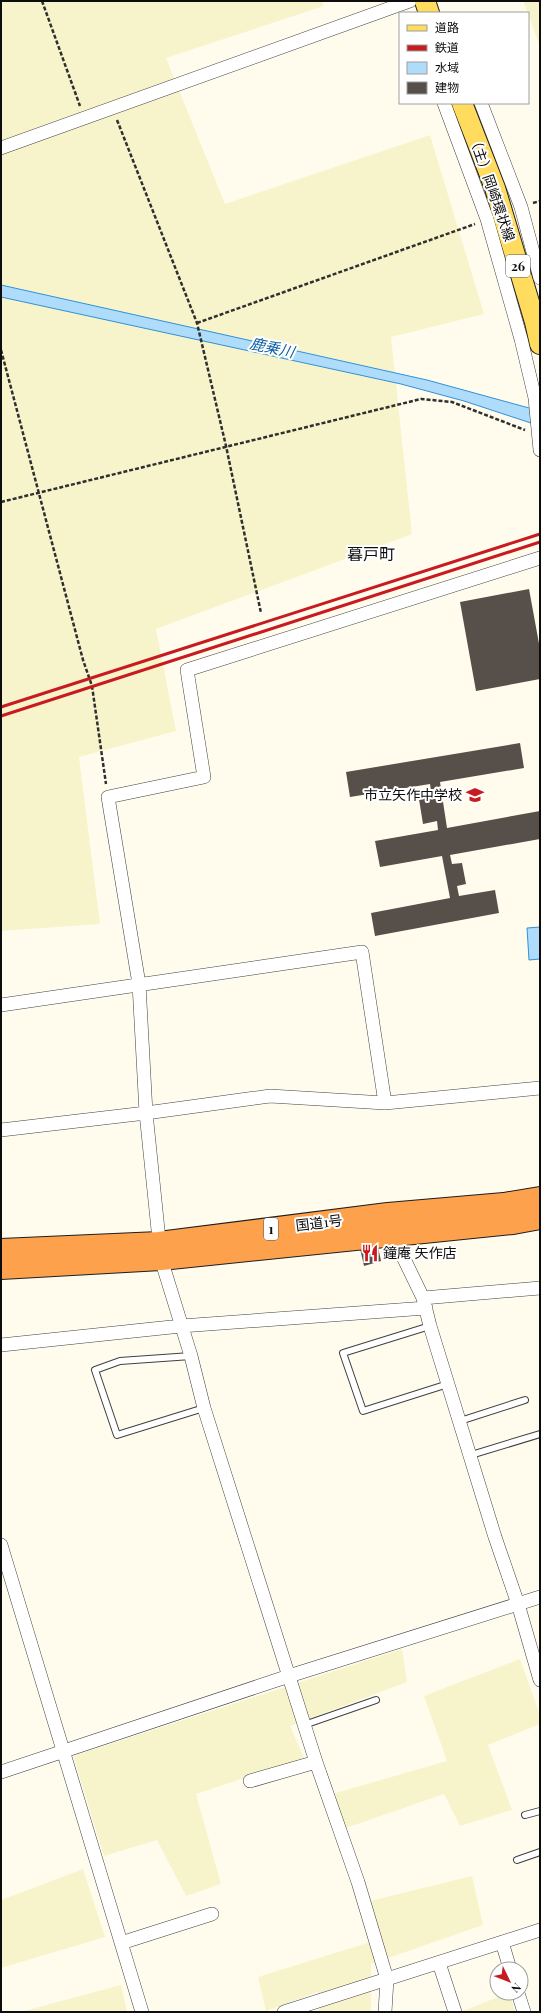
<svg xmlns="http://www.w3.org/2000/svg" width="541" height="2013" font-family="'Playfair Display','Noto Sans JP',serif">
<style>
.farmland{fill:#f7f4cc}
.water{fill:#aedcfa;stroke:#3091d7}
.building{fill:#574f49}
.lines{fill:none;stroke-linecap:round;stroke-linejoin:round}
.lane-casing{stroke:#404040;stroke-width:8}
.street-casing{stroke:#404040;stroke-width:14}
.primary-casing{stroke:#1e1e1e;stroke-width:22}
.highway-casing{stroke:#1e1e1e;stroke-width:24}
.path{stroke:#2f2f2f;stroke-width:2.5;stroke-dasharray:4 2;stroke-linecap:butt}
.lane{stroke:#fff;stroke-width:6}
.street{stroke:#fff;stroke-width:13}
.primary{stroke:#ffdb5e;stroke-width:20}
.highway{stroke:#fea14c;stroke-width:22}
.rail{stroke:#c71b20;stroke-width:3}
.labels{text-anchor:middle;stroke-width:4;stroke-linejoin:round;paint-order:stroke}
.shield{fill:#fff;stroke:#565656;stroke-width:1}
.shield-label{font-size:13px;font-weight:bold;fill:#0d0d0d}
.street-label{font-size:14px;fill:#0d0d0d;stroke:#fff}
.poi-label{font-size:14px;fill:#0d0d0d;stroke:#fff;text-anchor:end}
.water-label{font-size:15px;font-style:italic;fill:#0e62a8;stroke:#fff}
.quarter-label{font-size:16px;fill:#0d0d0d;stroke:#fff}
</style>
<rect width="100%" height="100%" fill="#fffcee"/>
<!-- farmland -->
<path class="farmland" d="M1,1H322L324,6L166,58L225,204L430,135L484,314L391,337L412,534L156,629L176,731L79,757L100,924L1,931Z
M523,1H540V47L528,13Z
M402,1649L407,1682L290,1726L304,1758L196,1794L221,1884L186,1896L157,1840L104,1856L73,1756Z
M520,1659L540,1715V1724L488,1745L512,1810L460,1826L444,1794L346,1828L332,1794L447,1761L424,1696Z
M83,1869L105,1937L1,1968V1900Z
M472,1876L483,1925L371,1964V2012H319L318,1992L266,2011L258,1977L380,1939L370,1901Z
M121,1985L127,2012H20Z
M508,1993H510L515,2012H463V2011Z"/>
<!-- water -->
<path class="water" d="M1,285L427,380L540,411V426L464,401L401,384L1,297Z
M540,927V959L529,960L527,928Z"/>
<!-- building -->
<path class="building" d="M529,589L540,649V679L476,691L460,602Z
M520,743L524,768L440,782L447,828L540,811V839L450,855L452,864L462,863L466,884L457,886L459,896L495,890L499,913L375,936L371,913L450,898L442,856L380,867L375,841L438,830L437,821L423,824L418,793L431,791L430,784L350,797L346,772Z
M377,1242L381,1261L364,1266L359,1244Z"/>
<g class="lines">
<!-- lane casing -->
<g class="lane-casing">
<path id="lane" d="M430,1326L343,1353L363,1411L448,1384
M191,1356L120,1361L95,1370L117,1435L204,1408
M460,1421L525,1400
M471,1455L540,1434
M304,1725L376,1700
M525,1815L540,1811
M517,1860L540,1852"/>
</g>
<!-- street casing -->
<g class="street-casing">
<path id="street" d="M444,103L487,219L521,339L535,398L540,450
M481,103L521,207L540,278
M1,148L410,1
M1,1005L362,952L385,1103
M1,1130L146,1113L270,1096L385,1103L540,1088
M390,1230L423,1298L430,1326L495,1537L518,1604L540,1680
M423,1298L540,1288
M1,1345L181,1326L426,1308
M1,1545L142,2012
M1,1772L289,1676L540,1597
M250,1781L316,1762
M502,1942L510,1969
M121,1943L212,1914
M439,1963L455,2012
M518,1993L524,2012
M284,2012L540,1930
M385,2012L387,1979L358,1882L316,1762L204,1408L191,1356L161,1259L146,1113L139,984L108,797L204,777L187,670L540,558"/>
</g>
<!-- primary casing -->
<g class="primary-casing">
<path id="primary" d="M425,1L429,13
M462,103L495,188L535,322L540,344"/>
</g>
<!-- highway casing -->
<g class="highway-casing">
<path id="highway" d="M1,1250L159,1243L388,1214L504,1204L540,1198
M1,1268L161,1259L513,1223L540,1218"/>
</g>
<!-- path -->
<path class="path" d="M42,1L80,106
M117,120L197,323L226,446L261,613
M533,203L540,201
M197,323L475,224
M1,350L83,660L92,686L106,784
M1,502L421,399L452,402L525,430"/>
<!-- lane -->
<use href="#lane" class="lane"/>
<!-- street -->
<use href="#street" class="street"/>
<!-- primary -->
<use href="#primary" class="primary"/>
<!-- highway -->
<use href="#highway" class="highway"/>
<!-- rail -->
<path class="rail" d="M1,707L540,534
M1,716L540,542"/>
</g>
<!-- icons -->
<defs>
<g id="school-bare" transform="scale(1.38)"><path d="M0-5L7-2L0 1L-7-2ZM-4 1L0 2.5L4 1V4Q0 6-4 4Z" fill="#c71b20" stroke="#fff" stroke-width="2.5" paint-order="stroke"/></g>
<g id="restaurant-bare" transform="scale(1.38)"><path d="M-5-6h1v4h1v-4h1v4h1v-4h1v5L-1.5 .5V6h-2V.5L-5-1ZM5-6V6H3V1.5H1.5Q1.5-4 5-6Z" fill="#c71b20" stroke="#fff" stroke-width="2.5" paint-order="stroke"/></g>
</defs>
<g fill-rule="evenodd">
<use href="#school-bare" x="475" y="795"/>
<use href="#restaurant-bare" x="370" y="1253"/>
</g>
<g class="labels">
<!-- shield labels -->
<g class="shield">
<rect x="506" y="255" width="24" height="22" rx="3"/>
<rect x="264" y="1218" width="14" height="22" rx="3"/>
</g>
<g class="shield-label">
<text x="518" y="271">26</text>
<text x="271" y="1234">1</text>
</g>
<!-- street labels -->
<g class="street-label">
<text transform="translate(492 188) rotate(71)" y="5">（主）岡崎環状線</text>
<text transform="translate(319 1223) rotate(-7)" y="5">国道1号</text>
</g>
<!-- poi labels -->
<g class="poi-label">
<text x="462" y="800">市立矢作中学校</text>
<text x="383" y="1258" text-anchor="start">鐘庵 矢作店</text>
</g>
<!-- water labels -->
<g class="water-label">
<text transform="translate(272 348) rotate(12)" y="5">鹿乗川</text>
</g>
<!-- quarter labels -->
<g class="quarter-label">
<text x="371" y="560">暮戸町</text>
</g>
</g>
<!-- border -->
<rect width="541" height="2013" fill="none" stroke="#0d0d0d" stroke-width="4"/>
<!-- legend -->
<rect x="399" y="12" width="130" height="92" fill="#ffffff" stroke="#9e9e9e"/>
<rect x="407" y="25" width="20" height="6" fill="#ffdb5e" stroke="#9e9e9e"/>
<text x="435" y="32" font-size="12" fill="#0d0d0d">道路</text>
<rect x="407" y="45" width="20" height="6" fill="#c71b20" stroke="#9e9e9e"/>
<text x="435" y="52" font-size="12" fill="#0d0d0d">鉄道</text>
<rect x="407" y="62" width="20" height="12" fill="#aedcfa" stroke="#9e9e9e"/>
<text x="435" y="72" font-size="12" fill="#0d0d0d">水域</text>
<rect x="407" y="82" width="20" height="12" fill="#574f49" stroke="#9e9e9e"/>
<text x="435" y="92" font-size="12" fill="#0d0d0d">建物</text>
<!-- north arrow -->
<g transform="translate(509 1981) rotate(133)"><circle r="19" fill="#ffffff" stroke="#9e9e9e"/>
<path d="M0-3L7 15L0 10L-7 15Z" fill="#c71b20"/>
<text y="-6" font-size="11" font-weight="bold" text-anchor="middle" fill="#0d0d0d">N</text>
</g>
</svg>
